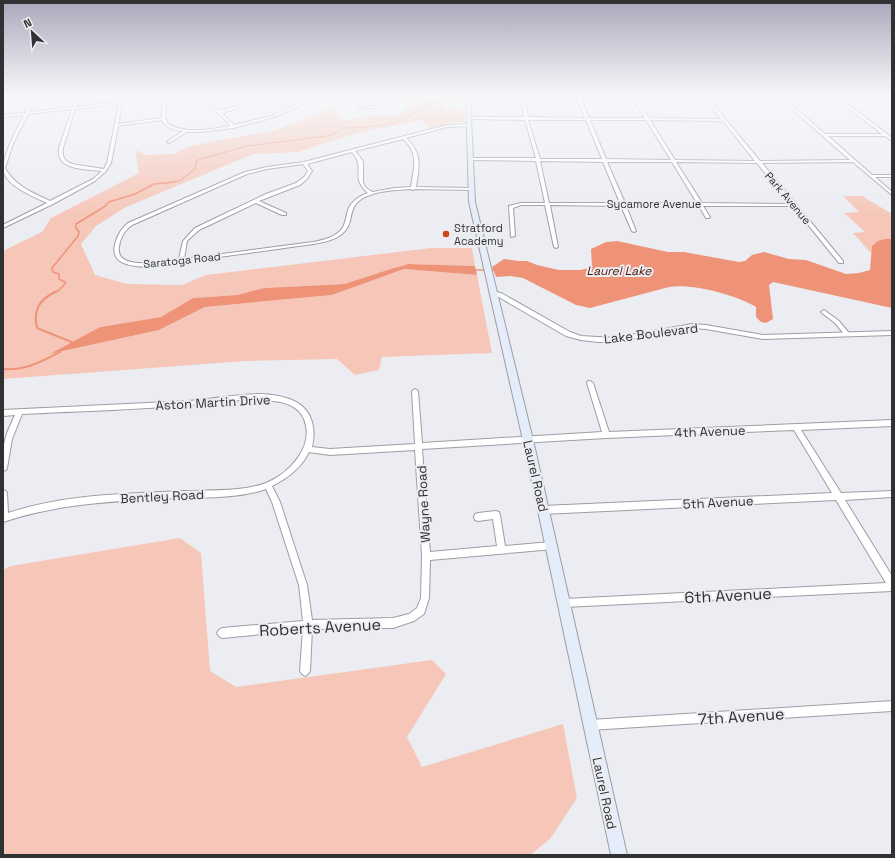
<svg xmlns="http://www.w3.org/2000/svg" width="895" height="858" font-family="'Space Grotesk',sans-serif">
<style>
.green{fill:#f6c7b9}
.water{fill:#ef9378}
.lines{fill:none;stroke-linecap:round;stroke-linejoin:round}
.stream-far2{stroke:#ef9378;stroke-width:1}
.stream-far1{stroke:#ef9378;stroke-width:1.5}
.stream{stroke:#ef9378;stroke-width:2}
.minor-casing{stroke:#9c9ea3;stroke-width:2}
.tertiary-casing{stroke:#9c9ea3;stroke-width:2}
.secondary-casing{stroke:#9c9ea3;stroke-width:2}
.minor{fill:#fff;fill-rule:evenodd}
.tertiary{fill:#fff;fill-rule:evenodd}
.secondary{fill:#e5edfa;fill-rule:evenodd}
.rail{stroke:#4e4f51;stroke-width:1;stroke-dasharray:2.5 2.5;stroke-linecap:butt}
.poi-dot{fill:#cd4517;stroke:#ebedf2;stroke-width:1.5}
.labels{text-anchor:middle;stroke-width:4;stroke-linejoin:round;paint-order:stroke}
.far-street-label{font-size:11px;fill:#303132;stroke:#ebedf2}
.far-poi-label{font-size:11px;fill:#303132;stroke:#ebedf2;text-anchor:start}
.far-water-label{font-size:12px;font-style:italic;fill:#4c1403;stroke:#ebedf2}
.street-label{font-size:13px;fill:#303132;stroke:#ebedf2}
.near-street-label{font-size:16px;fill:#303132;stroke:#ebedf2}
</style>
<rect width="100%" height="100%" fill="#ebedf2"/>
<!-- green -->
<path class="green" d="M420,96L460,97L443,102L444,109L463,110L461,112H464V122L449,123L432,128L424,123L423,120L357,133L298,152L253,154L124,208L96,226L81,244L95,275L127,284L182,285L206,275L431,248H472L475,266L408,264L344,284L264,288L237,295L193,298L161,317L100,327L52,354L159,330L205,307L332,295L404,269L477,275L492,353L382,357L379,370L355,375L337,359L245,361L3,379V251L42,232L51,218L139,173L135,150L146,155L173,154L191,146L275,130L318,114L333,104L342,121L377,115H399Z
M843,196H862L892,214V240L871,253L853,233L865,232L844,213L859,212Z
M180,538L201,553L210,671L236,687L432,660L446,674L407,737L422,767L563,724L577,798L550,839L530,855H3V570L11,566Z"/>
<!-- water -->
<path class="water" d="M885,239H892V308L773,282L769,285L773,319L766,323L761,322L756,317V307C737,295 691,283 669,287L590,308L576,305L523,278L510,276L496,277L492,267L504,259L518,261H527L537,265L559,270H581L592,267L591,249L606,242L617,241L668,252H684L739,262L745,261L752,255L764,252L789,259L806,260L846,274L859,273L870,270L872,246L878,241Z
M408,264L475,266L477,275L404,269L332,295L205,307L159,330L50,354L100,327L161,317L193,298L237,295L264,288L344,284Z"/>
<g class="lines">
<!-- stream-far2 -->
<path class="stream-far2" d="M474,97L477,96
M166,183L179,181L195,169L196,161L201,159L247,146L327,136L334,134L341,128C365,128 386,126 408,118L409,115L419,110L429,102L463,98"/>
<!-- stream-far1 -->
<path class="stream-far1" d="M475,270H494
M378,274L397,268
M53,293L58,291L65,284V282L59,279V274L53,272L52,268L78,236L79,232L76,228V224L104,207L109,202L135,194L154,184L174,182"/>
<!-- stream -->
<path class="stream" d="M55,292C39,300 33,310 37,328L74,343
M3,369C24,371 41,362 60,352"/>
<!-- minor casing -->
<g class="minor-casing">
<path id="minor" d="M33,96H37L29,112L73,107L76,96H80L76,107L119,102L120,96H124L118,124L162,118L163,96H167L165,114L167,123C184,135 211,129 230,126C223,114 209,110 204,96H208L211,104L220,111L237,106L245,101V96H249L248,102L239,108L222,113L234,125L271,116L305,100L294,96H299L308,99L316,96H322L279,115L264,120L233,128L199,132H187L169,143L167,142L168,141L183,131C175,130 166,129 162,120L118,126L111,163L106,171L95,181L53,204L3,228V225L47,203C34,197 9,187 4,173C0,159 18,127 24,115L3,117V115L25,113ZM119,104L107,163L104,169C97,168 91,167 84,166C72,164 61,164 63,148L75,109ZM72,109L59,148C55,171 87,169 102,171L93,179L50,201C33,193 15,186 5,168L13,144L28,114Z
M386,96H390V100C382,107 368,111 358,107L375,106L381,103L386,100Z
M489,96H495L468,104L466,103Z
M520,96H524L528,117L585,118L576,96H580L589,118H645L631,96H635L649,118L721,119L702,96H706L760,161L850,160L777,96H781L825,134H882L833,96H837L887,134L892,138V141L885,136H828L872,175H892V177H875L892,192V195L853,162L762,163L843,261V263H839L793,206H703L710,217L708,218H706L699,206H626L636,231L634,232L632,231L621,206L550,205L558,247L556,248L554,247L545,205H521L513,208L515,236L511,237L509,206L521,203H545L536,161L471,160L469,159L471,158H536L525,120L469,119L467,118L469,117H524ZM528,120H586L602,159H540ZM590,120H646L671,160L606,159ZM650,120L723,121L755,161L675,160ZM540,161L603,162L620,203H549ZM607,162H672L697,203H625ZM676,162L757,163L790,204L702,203Z
M853,96H863L892,100V102Z
M469,124L470,126L447,127L406,138C423,153 419,167 416,187L471,188L473,189V190L415,189L413,190L411,189C395,190 366,191 356,204C352,209 351,216 350,221C346,238 327,242 313,244L147,267C130,266 108,264 116,241C118,234 122,228 128,223L245,172L267,167L304,162L447,125ZM403,139C419,153 414,167 411,187L395,188L372,192L365,187L363,182V162L360,157L355,151ZM352,152C367,169 349,177 368,193C357,197 349,203 347,214C346,219 345,223 343,227C337,237 324,240 313,242L184,259L187,241L199,230L256,203L282,215H286V213L259,201L300,185L307,179L312,171L307,164ZM303,164L308,171L304,177L296,183L266,194L195,228L183,241L179,259C165,261 115,272 119,247C120,238 125,230 132,225L247,174L267,169Z
M824,310L839,321L849,333V335H845L835,323L822,313L821,312Z
M588,381H590L593,383L609,432L892,420V426L801,430L841,493L892,491V497L845,500L892,576V591L564,607L561,606L560,603L561,600L564,599L886,583L836,500L543,514L540,512L539,510L540,508L543,506L832,493L794,430L606,438L422,449L430,552L497,546L493,519L478,521L475,520L474,517L475,514L478,513L496,511L499,512L500,515L505,546L551,542L554,543L555,546L554,549L430,560L429,598L424,614L414,621L393,628L312,629L310,671L308,674L305,676L302,674L300,671L303,630L222,638L219,636L217,633L219,630L222,628L303,621L299,585L272,502L266,489C237,499 205,497 175,498C116,501 60,503 3,522V490L6,491L7,493L8,513C65,494 124,494 184,491C209,490 242,492 266,483C290,473 315,446 304,419C298,406 285,402 273,401C245,397 218,403 190,405C135,410 78,411 22,414L12,439L7,468L6,470L3,471V448L7,433L15,415L3,416V410C65,407 126,404 188,401C222,399 264,386 296,402C313,411 316,430 312,447L330,449L415,444L412,391L415,389L418,391L422,443L602,432L587,383ZM415,450L422,556L421,598L417,608L409,614L393,618L312,620L307,585L280,502L272,486C288,478 301,468 309,452L330,455Z
M892,701V711L590,730L586,729L585,725L586,721L590,720Z"/>
</g>
<!-- tertiary casing -->
<g class="tertiary-casing">
<path id="tertiary" d="M492,291L501,293L570,332L581,336L614,338L692,324L706,325L763,335L892,331V335L763,339L706,329L692,328L614,342H598L581,340L566,336L497,296L490,294V292Z"/>
</g>
<!-- secondary casing -->
<g class="secondary-casing">
<path id="secondary" d="M466,96H470L475,202L533,440L627,855H611L523,440L469,202Z"/>
</g>
<!-- minor -->
<use href="#minor" class="minor"/>
<!-- tertiary -->
<use href="#tertiary" class="tertiary"/>
<!-- secondary -->
<use href="#secondary" class="secondary"/>
<!-- rail -->
<path class="rail" d="M876,96L892,98"/>
</g>
<!-- sky -->
<linearGradient id="sky" x2="0" y2="1"><stop stop-color="#aba7bb"/><stop offset="0.44" stop-color="#f6f7f9"/><stop offset="1" stop-color="#f6f7f9" stop-opacity="0"/></linearGradient>
<rect width="895" height="216" fill="url(#sky)"/>
<!-- markers -->
<circle class="poi-dot" cx="446" cy="234" r="4"/>
<g class="labels">
<!-- far-street labels -->
<g class="far-street-label">
<text transform="translate(788 198) rotate(50)" y="4">Park Avenue</text>
<text x="654" y="208">Sycamore Avenue</text>
<text transform="translate(182 260) rotate(-6)" y="4">Saratoga Road</text>
</g>
<!-- far-poi labels -->
<g class="far-poi-label">
<text x="454" y="232">Stratford<tspan x="454" dy="13">Academy</tspan></text>
</g>
<!-- far-water labels -->
<g class="far-water-label">
<text x="619" y="275">Laurel Lake</text>
</g>
<!-- street labels -->
<g class="street-label">
<text transform="translate(651 333) rotate(-7)" y="5">Lake Boulevard</text>
<text transform="translate(213 402) rotate(-3)" y="5">Aston Martin Drive</text>
<text transform="translate(710 431) rotate(-2)" y="5">4th Avenue</text>
<text transform="translate(536 476) rotate(77)" y="5">Laurel Road</text>
<text transform="translate(162 496) rotate(-3)" y="5">Bentley Road</text>
<text transform="translate(718 502) rotate(-3)" y="5">5th Avenue</text>
<text transform="translate(423 504) rotate(-93)" y="5">Wayne Road</text>
<text transform="translate(605 793) rotate(78)" y="5">Laurel Road</text>
</g>
<!-- near-street labels -->
<g class="near-street-label">
<text transform="translate(728 595) rotate(-3)" y="6">6th Avenue</text>
<text transform="translate(320 627) rotate(-3)" y="6">Roberts Avenue</text>
<text transform="translate(741 716) rotate(-4)" y="6">7th Avenue</text>
</g>
</g>
<!-- border -->
<rect width="895" height="858" fill="none" stroke="#303132" stroke-width="8"/>
<!-- north arrow -->
<g transform="translate(32 32) rotate(334)" stroke="#ebedf2" stroke-width="3" paint-order="stroke">
<path d="M0-3L7 15L0 10L-7 15Z" fill="#303132"/>
<text y="-6" font-size="11" font-weight="bold" text-anchor="middle" fill="#303132">N</text>
</g>
</svg>
